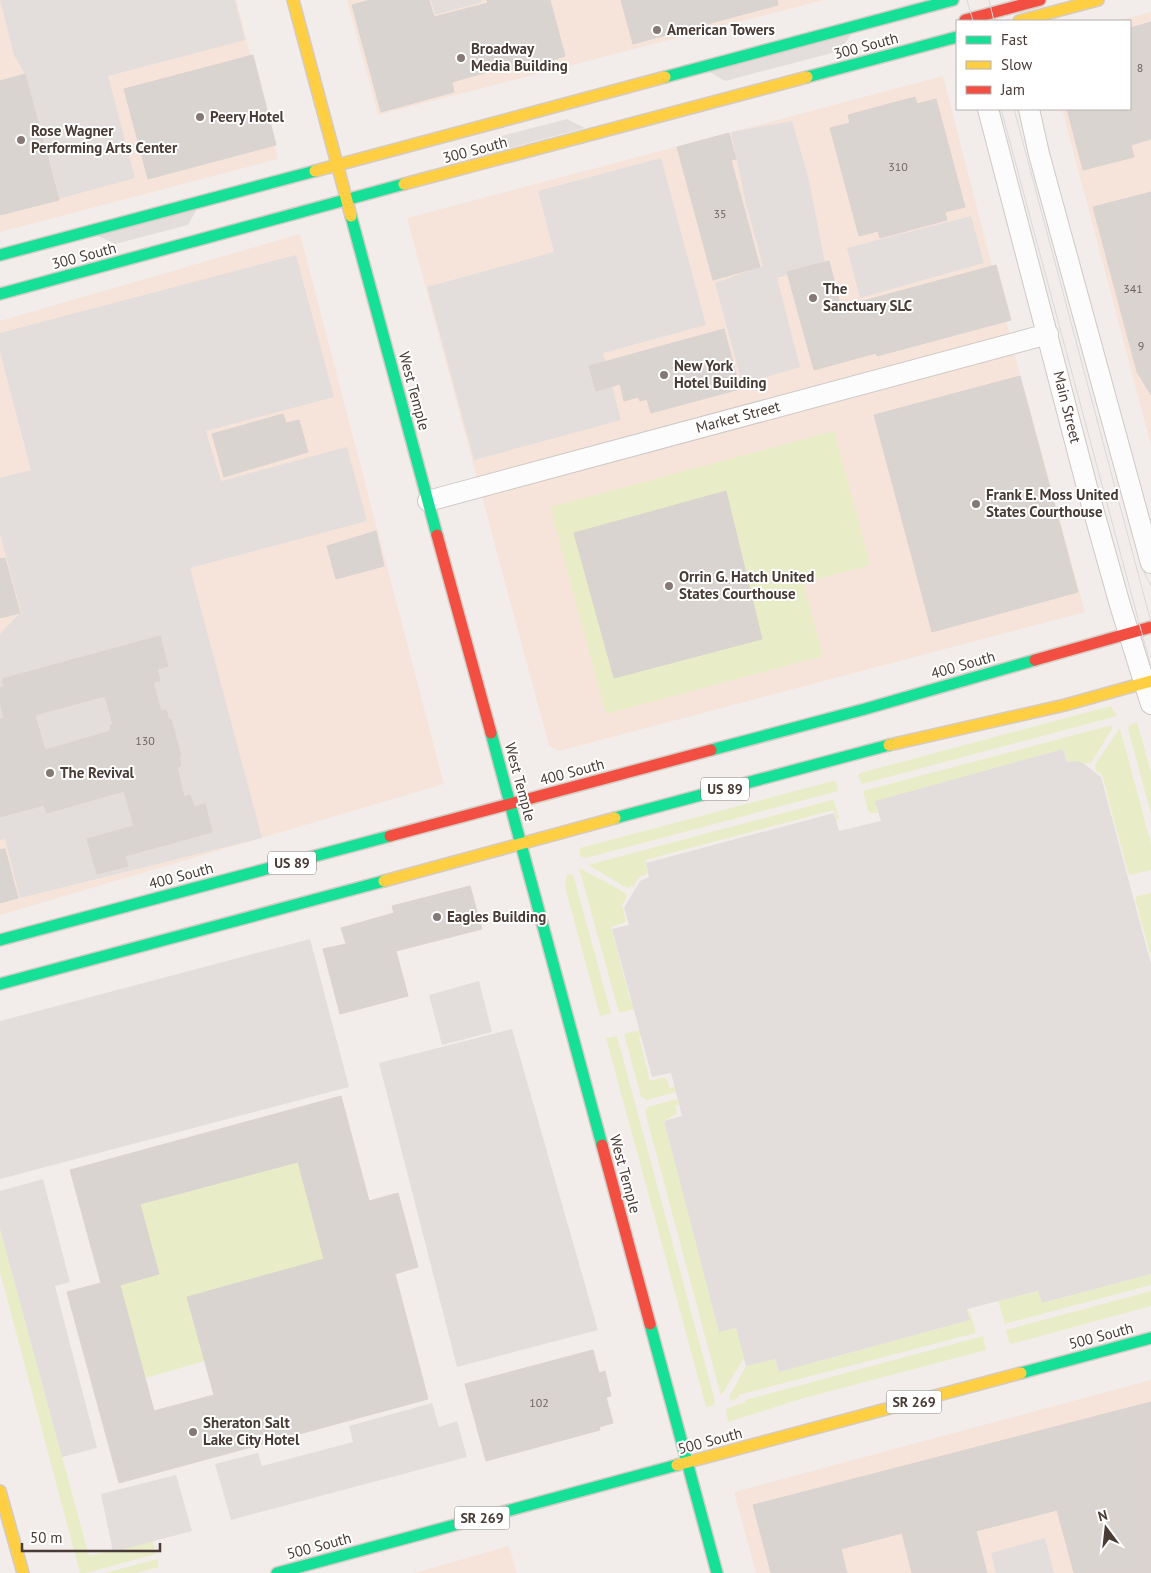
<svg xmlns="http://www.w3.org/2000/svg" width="1151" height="1573" font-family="'PT Sans',sans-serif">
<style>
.commercial{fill:#f6e4db}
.green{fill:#e9edc7}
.parking{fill:#e3dedb}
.building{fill:#dad4d1;stroke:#dad3cf;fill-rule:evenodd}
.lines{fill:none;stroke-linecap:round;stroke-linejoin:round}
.street-casing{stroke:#cec9c6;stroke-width:22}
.fast-casing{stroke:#d5cbc2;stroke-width:14}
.slow-casing{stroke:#d5cbc2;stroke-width:14}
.jam-casing{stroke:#d5cbc2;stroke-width:14}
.street{stroke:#fdfcfc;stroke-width:20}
.fast{stroke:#16e098;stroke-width:11}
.slow{stroke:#ffcf43;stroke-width:11}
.jam{stroke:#f24e42;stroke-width:11}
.tram{stroke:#d9d9d8;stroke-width:1}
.poi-dot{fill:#847974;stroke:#fff;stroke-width:2}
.labels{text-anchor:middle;stroke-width:4;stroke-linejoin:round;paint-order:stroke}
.number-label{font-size:12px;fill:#6f635e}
.shield{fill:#fff;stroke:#807672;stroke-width:1}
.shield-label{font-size:14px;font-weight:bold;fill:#493b35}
.poi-label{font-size:15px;font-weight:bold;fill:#493b35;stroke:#fff;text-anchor:start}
.street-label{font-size:15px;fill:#493b35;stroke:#fff}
</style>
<rect width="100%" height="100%" fill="#f2edea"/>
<!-- commercial -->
<path class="commercial" d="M0,0H236L278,159L0,232Z
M347,0H824L378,115Z
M1151,12V445L1062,109H1130V21H1116Z
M943,76L1016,359L1085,612L559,751L549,746L407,218Z
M300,234L444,784L0,915V321Z
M1151,1380V1573H756L734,1492Z
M509,1546L517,1573H414Z"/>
<!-- green -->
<path class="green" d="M834,431L870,565L803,583L823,656L606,714L550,507Z
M1111,706L1117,716L862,784L858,775L860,773Z
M1137,722L1151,772V814L1128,729L1129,726Z
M1112,725V729L1091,763C1082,764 1076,761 1067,762L1063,749L876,801L878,810L877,813H871L868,811L863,791Z
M1119,729H1120L1151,843V870L1130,875L1128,873L1102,775L1096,771L1095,765Z
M833,781L836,782L838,791L586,858L580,856V848Z
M832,800L834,801L839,818L837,820L834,810L645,860L648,874L639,877L634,886L627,888L588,865Z
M579,868L626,893L627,897L622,905L626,922L611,927L631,1003L643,1000L644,1007L619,1013Z
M573,874L611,1013L600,1016L565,887L567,875Z
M1151,893V957L1135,899L1137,896Z
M653,1027L651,1034L639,1037L650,1081L663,1077L667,1080L670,1088L685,1084L690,1088L647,1100L641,1097L624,1034Z
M617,1036L715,1401L713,1406L706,1407L606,1038Z
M691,1095L689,1101L675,1106L677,1114L664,1121L719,1331L736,1327L744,1358L721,1396L645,1112L648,1107Z
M298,1162L324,1259L187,1297L205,1361L145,1378L120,1285L140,1204Z
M0,1229L89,1556L148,1542L149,1527L156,1554L86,1573H80L0,1272Z
M1151,1274V1285L1005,1324L998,1301L1039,1291L1042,1303Z
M1151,1291V1306L1011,1344L1009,1342L1006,1330Z
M967,1310L970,1311L976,1333L738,1395V1398L730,1401L729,1397L746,1366L775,1359L779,1372L970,1320Z
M983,1336L986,1350L804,1398L728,1422L726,1409L745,1402V1400Z
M157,1559L159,1567L136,1573H105Z"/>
<!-- parking -->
<path class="parking" d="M0,0H235L245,40L108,76L135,178L58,199L25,74L14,55Z
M431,0H481L482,2L435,15Z
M852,33L840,51L725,81L708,71Z
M567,119L585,128L484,155L494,138Z
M792,121L809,180L825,263L777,278L800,367L742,384L715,283L763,266L746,204L731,132Z
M661,158L706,325L603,353L621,420L474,460L427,287L554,252L538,191Z
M198,207L188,225L115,244L96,235Z
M971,216L984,263L860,298L847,248Z
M296,255L334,397L206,431L221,481L347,447L367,521L190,568L262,838L20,898L5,839L0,840V634L21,612L0,534V478L31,470L0,352V333Z
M1063,749L1067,762L1077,761L1083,763L1101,777L1151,964V1274L1042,1303L1038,1291L967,1309L970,1320L779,1372L775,1359L746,1366L736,1328L719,1332L664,1121L682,1116L671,1073L652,1077L612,929L629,925L624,908L640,881L649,877L646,863L834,813L839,831L881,821L875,801Z
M310,939L349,1087L0,1179V1021Z
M479,981L492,1032L442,1045L429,995Z
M512,1029L598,1330L457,1367L379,1063Z
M43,1179L70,1282L55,1286L97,1448L62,1457L0,1229V1191Z
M432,1403L439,1427L457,1421L467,1457L231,1520L215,1464L258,1453L262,1466L353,1442L349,1426Z
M176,1475L192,1531L113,1552L101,1494Z
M1045,1538L1054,1573H996L991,1553Z"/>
<!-- building -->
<path class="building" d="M370,0H429L434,17L488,3L487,0H550L565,56L525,69V66L506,71L505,67L452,82L454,92L381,112L352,5Z
M621,0H777L778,5L633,44Z
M1151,22V139L1131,145L1134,157L1083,170L1067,109H1130V28Z
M253,55L276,145L148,179L124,89Z
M25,74L59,200L0,215V81Z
M915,97L917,104L936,99L965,207L945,212L947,220L880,238L878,231L859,236L830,128L850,123L848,115Z
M729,133L736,159L731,160L760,267L713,280L677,147Z
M1151,192V395L1137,372L1093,207Z
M829,261L841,307L996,265L1011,320L877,356L876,353L814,370L787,272Z
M724,329L740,389L651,413L647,399L640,401L638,397L624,401L620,384L596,391L589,366Z
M1020,376L1078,592L932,632L874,415Z
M283,414L286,423L299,420L308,452L224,477L212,434Z
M726,491L762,639L614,678L574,533Z
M376,531L384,566L336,579L327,546Z
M5,558L20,613L0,618V559Z
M160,636L168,666L157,669L160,681L153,682L161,711L166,710L169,720L171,719L181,756H179L181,766L177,767L184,797L190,795L194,807L205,804L212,832L125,856L128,866L97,874L87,839L134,826L124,791L47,813L44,805L0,817V719L4,718L0,702V688L4,686L2,679ZM105,696L113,725H110L111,731L45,750L35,715Z
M5,849L18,898L0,903V850Z
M470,886L482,929L396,951L408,996L340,1014L323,949L346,944L341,928L394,913L392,906Z
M341,1096L369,1201L398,1193L418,1267L395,1274L428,1399L119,1483L67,1292L101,1283L70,1170ZM298,1162L324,1259L187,1297L214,1395L154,1411L120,1285L159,1274L140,1204Z
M593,1350L599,1373L605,1371L611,1396L606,1397L613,1423L599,1427L600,1430L486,1461L465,1384Z
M1151,1402V1573H1074L1057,1510L976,1531L987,1573H912L902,1533L841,1549L847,1573H771L753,1505Z"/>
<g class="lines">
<!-- street casing -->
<g class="street-casing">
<path id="street" d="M988,109L1088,491L1120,605L1151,704
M1029,109L1039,154L1151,563
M428,501L1048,334"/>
</g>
<!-- fast casing -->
<g class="fast-casing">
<path id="fast" d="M665,77L953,0
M807,77L957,37
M351,216L437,535
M0,255L315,171
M0,294L404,184
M491,733L602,1145
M711,750L865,709L1035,660
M615,818L889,745
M0,940L390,836
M0,984L384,881
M650,1324L717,1573
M1021,1373L1151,1338
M277,1573L677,1465"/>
</g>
<!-- slow casing -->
<g class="slow-casing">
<path id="slow" d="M293,0L351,216
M1019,21L1098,0
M315,171L665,77
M404,184L807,77
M889,745L1065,705L1151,681
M384,881L615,818
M677,1465L1021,1373
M0,1491L23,1573"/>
</g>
<!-- jam casing -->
<g class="jam-casing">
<path id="jam" d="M965,20L1040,0
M437,535L491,733
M1035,660L1151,627
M390,836L711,750
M602,1145L650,1324"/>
</g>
<!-- street -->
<use href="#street" class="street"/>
<!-- fast -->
<use href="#fast" class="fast"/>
<!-- slow -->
<use href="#slow" class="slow"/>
<!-- jam -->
<use href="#jam" class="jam"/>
<!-- tram -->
<path class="tram" d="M967,0L973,21
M989,0L994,21
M1001,109L1151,667
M1014,109L1151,622
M1142,568L1151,586"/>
</g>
<!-- markers -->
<g class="poi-dot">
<circle cx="657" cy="30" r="5"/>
<circle cx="461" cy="58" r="5"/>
<circle cx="200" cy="117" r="5"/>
<circle cx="21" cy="140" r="5"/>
<circle cx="813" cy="298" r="5"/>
<circle cx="664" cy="375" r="5"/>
<circle cx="976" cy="504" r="5"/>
<circle cx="669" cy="586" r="5"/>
<circle cx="50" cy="773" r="5"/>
<circle cx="437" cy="917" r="5"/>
<circle cx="193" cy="1432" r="5"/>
</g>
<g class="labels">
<!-- number labels -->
<g class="number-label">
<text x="1140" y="72">8</text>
<text x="898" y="171">310</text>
<text x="720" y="218">35</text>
<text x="1133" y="293">341</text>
<text x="1141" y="350">9</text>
<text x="145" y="745">130</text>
<text x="539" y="1407">102</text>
</g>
<!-- shield labels -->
<g class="shield">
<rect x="701" y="777.5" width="48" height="23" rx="4"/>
<rect x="268" y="851.5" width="48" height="23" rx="4"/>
<rect x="886.5" y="1390.5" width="55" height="23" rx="4"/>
<rect x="454.5" y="1506.5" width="55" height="23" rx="4"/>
</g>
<g class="shield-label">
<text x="725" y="794">US 89</text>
<text x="292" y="868">US 89</text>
<text x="914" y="1407">SR 269</text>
<text x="482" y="1523">SR 269</text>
</g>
<!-- poi labels -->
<g class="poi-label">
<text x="667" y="35">American Towers</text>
<text x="471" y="54">Broadway<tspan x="471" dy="17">Media Building</tspan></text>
<text x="210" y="122">Peery Hotel</text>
<text x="31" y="136">Rose Wagner<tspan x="31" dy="17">Performing Arts Center</tspan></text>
<text x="823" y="294">The<tspan x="823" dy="17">Sanctuary SLC</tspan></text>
<text x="674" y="371">New York<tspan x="674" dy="17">Hotel Building</tspan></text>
<text x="986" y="500">Frank E. Moss United<tspan x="986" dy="17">States Courthouse</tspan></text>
<text x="679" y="582">Orrin G. Hatch United<tspan x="679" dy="17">States Courthouse</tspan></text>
<text x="60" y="778">The Revival</text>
<text x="447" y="922">Eagles Building</text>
<text x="203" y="1428">Sheraton Salt<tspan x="203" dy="17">Lake City Hotel</tspan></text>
</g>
<!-- street labels -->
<g class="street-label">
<text transform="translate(866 46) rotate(-15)" y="5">300 South</text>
<text transform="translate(475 150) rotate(-15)" y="5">300 South</text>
<text transform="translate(84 256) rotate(-15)" y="5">300 South</text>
<text transform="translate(414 391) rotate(75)" y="5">West Temple</text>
<text transform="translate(1067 407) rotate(76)" y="5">Main Street</text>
<text transform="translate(738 417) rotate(-15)" y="5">Market Street</text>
<text transform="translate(963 665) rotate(-16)" y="5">400 South</text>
<text transform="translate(572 772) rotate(-15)" y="5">400 South</text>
<text transform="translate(520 782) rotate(75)" y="5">West Temple</text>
<text transform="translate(181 876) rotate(-15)" y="5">400 South</text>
<text transform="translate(625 1174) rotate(75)" y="5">West Temple</text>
<text transform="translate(1101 1336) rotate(-15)" y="5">500 South</text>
<text transform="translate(710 1441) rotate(-15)" y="5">500 South</text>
<text transform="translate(319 1546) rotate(-15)" y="5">500 South</text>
</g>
</g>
<!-- legend -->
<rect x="956" y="20" width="175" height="90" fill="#ffffff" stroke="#b6b1ae"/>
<rect x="966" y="36" width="25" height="8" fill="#16e098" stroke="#b6b1ae"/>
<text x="1001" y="45" font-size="15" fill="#493b35">Fast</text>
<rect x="966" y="61" width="25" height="8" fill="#ffcf43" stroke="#b6b1ae"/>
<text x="1001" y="70" font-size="15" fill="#493b35">Slow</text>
<rect x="966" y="86" width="25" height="8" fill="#f24e42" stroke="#b6b1ae"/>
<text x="1001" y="95" font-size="15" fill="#493b35">Jam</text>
<!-- north arrow -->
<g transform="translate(1106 1528) rotate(345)" stroke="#ffffff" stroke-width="4" paint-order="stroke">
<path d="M0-4L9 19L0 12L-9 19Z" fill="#493b35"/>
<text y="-8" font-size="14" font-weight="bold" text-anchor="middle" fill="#493b35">N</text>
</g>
<!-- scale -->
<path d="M22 1543v8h138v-8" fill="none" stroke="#493b35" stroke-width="2.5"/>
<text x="30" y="1543" font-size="15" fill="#493b35" stroke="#ffffff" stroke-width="4" paint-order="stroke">50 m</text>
</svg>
